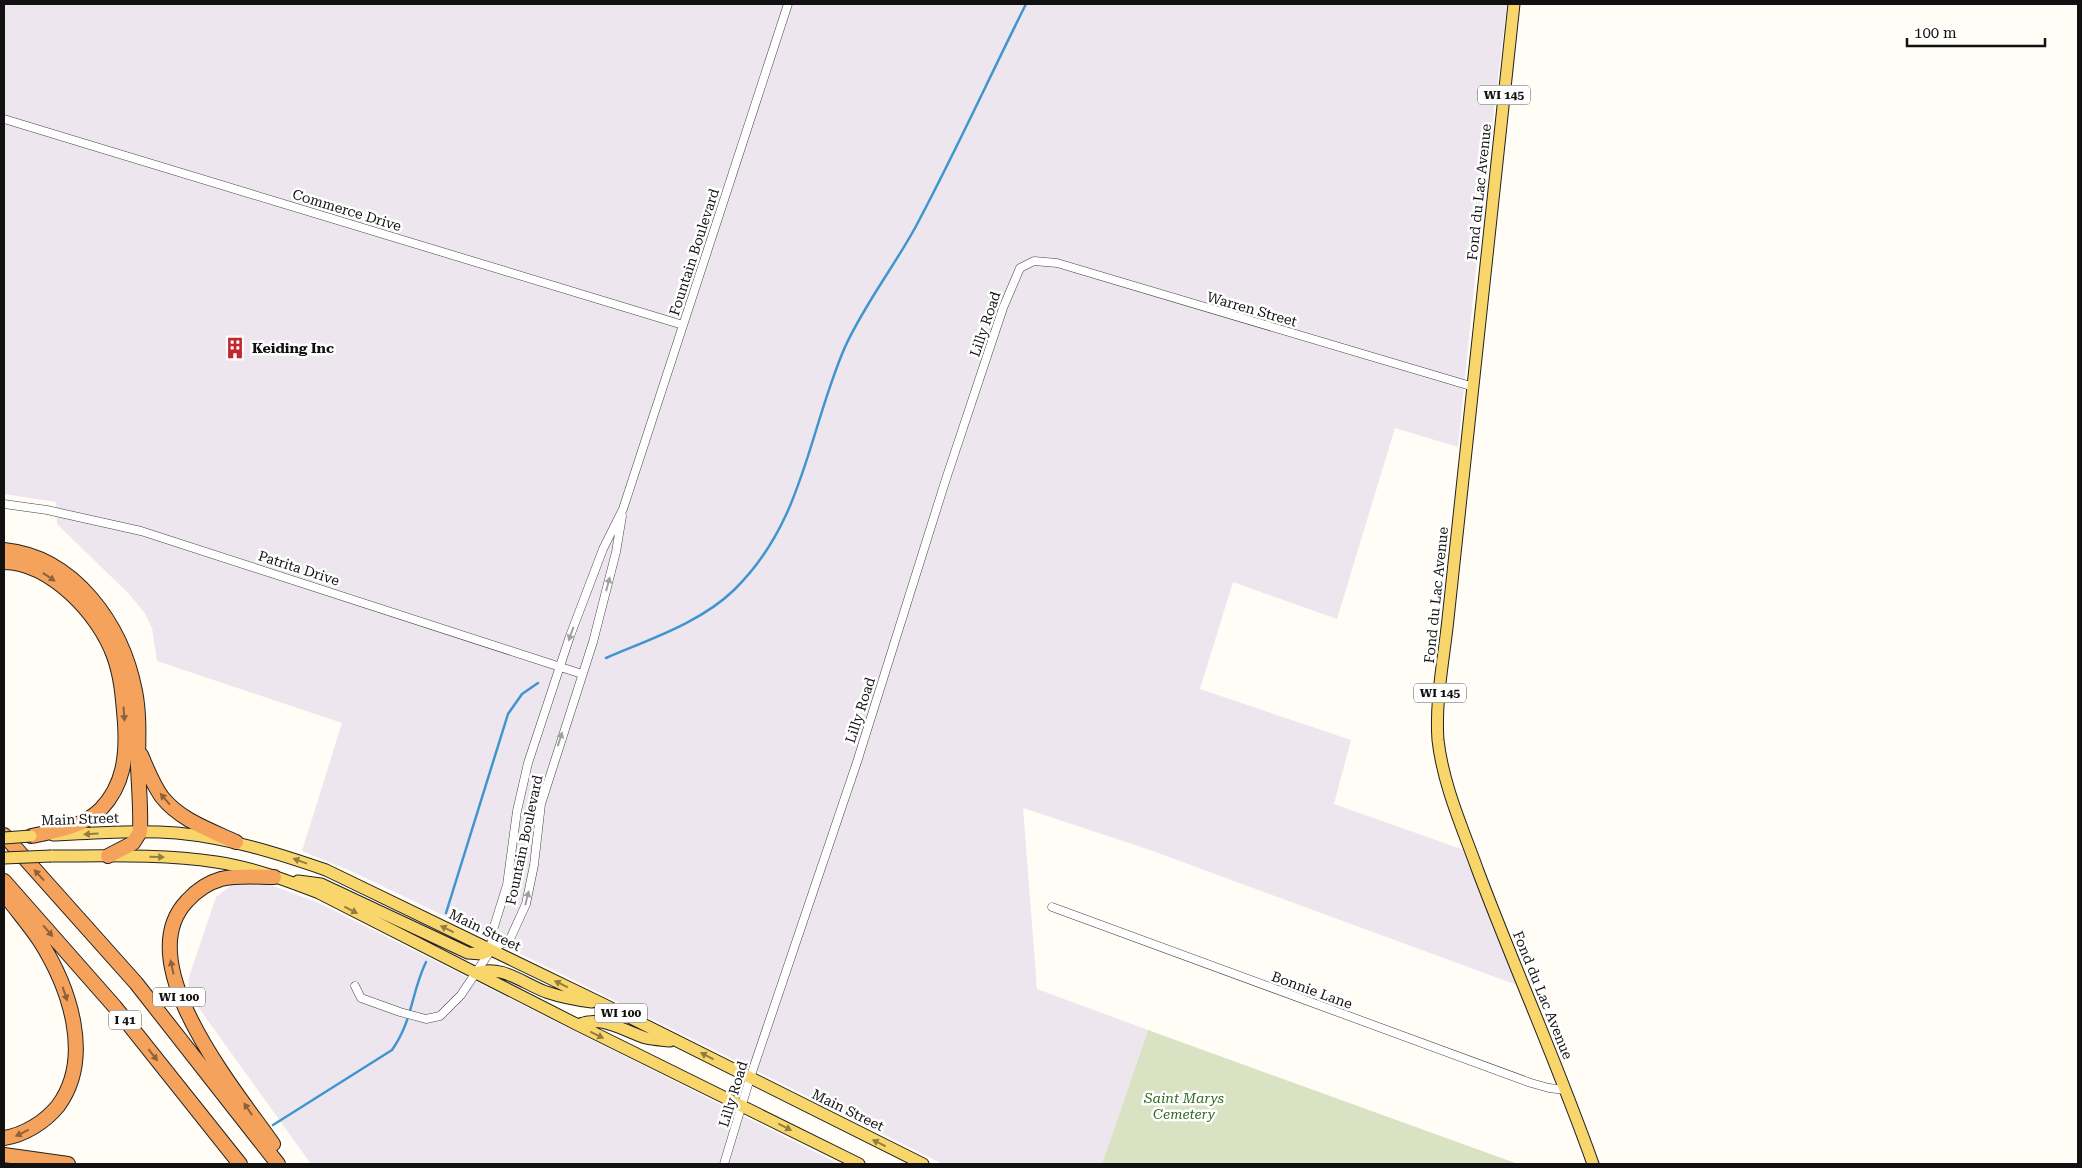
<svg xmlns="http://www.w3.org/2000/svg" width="2082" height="1168" font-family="'Roboto Serif',serif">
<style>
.industrial{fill:#eee6ef}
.cemetery{fill:#d9e3c4}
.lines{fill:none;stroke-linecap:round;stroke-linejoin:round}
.stream{stroke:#3f96cf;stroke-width:2.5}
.minor-casing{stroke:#444;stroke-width:9}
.primary-casing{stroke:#222;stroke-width:13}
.motorway-casing{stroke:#222;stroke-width:16}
.minor{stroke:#fff;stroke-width:8}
.primary{stroke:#f9d66b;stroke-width:11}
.motorway{stroke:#f5a25d;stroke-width:14}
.primary-bridge-casing{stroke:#222;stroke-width:13;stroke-linecap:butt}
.primary-bridge{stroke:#f9d66b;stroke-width:11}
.oneway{fill:#8e613b}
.oneway2{fill:#a0a0a0}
.oneway3{fill:#917d42}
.labels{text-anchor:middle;stroke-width:5;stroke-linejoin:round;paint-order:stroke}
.shield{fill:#fff;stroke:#585858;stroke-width:1}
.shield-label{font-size:12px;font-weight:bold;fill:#111}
.street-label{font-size:14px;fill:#111;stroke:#fff}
.poi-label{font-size:14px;font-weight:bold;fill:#111;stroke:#fff;text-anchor:start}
.park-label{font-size:14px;font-style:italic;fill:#2f6b1f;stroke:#fff}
</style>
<rect width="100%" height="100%" fill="#fffdf5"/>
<!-- industrial -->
<path class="industrial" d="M4,4H1507L1483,200L1458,447L1395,428L1337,619L1233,582L1200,689L1351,740L1334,804L1464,850L1517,985L1150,850L1023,808L1037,989L1148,1030L1102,1164H943L457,922L353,872L302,851L342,723L157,661L152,628L144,612L129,594L57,524L56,502L4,494Z
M236,882H262L317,902L839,1164H311L188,993L189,977L216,897Z"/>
<!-- cemetery -->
<path class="cemetery" d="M1148,1030L1518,1164H1102Z"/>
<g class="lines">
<!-- stream -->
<path class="stream" d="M606,658C650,639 700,623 734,590C804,522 808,432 845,347C864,305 893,268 915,228C954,155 989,78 1026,4
M446,913L508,714L522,694L538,683
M273,1125L392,1050C413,1020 411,993 426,962"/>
<!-- minor casing -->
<g class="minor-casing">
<path id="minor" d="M4,119L683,325
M4,504L47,510L141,531L582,674
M1052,907L1531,1083L1549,1088L1565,1090
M491,950L492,933L507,885L517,811L528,763L570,636L603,549L623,509L788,4
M355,986L361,998L400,1012L426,1019L440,1016L461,995L491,950L510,939L526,904L534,865L541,804L593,642L616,552L622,516
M724,1164L750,1078L857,762L945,482L1003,308L1020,268L1034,261L1057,263L1474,387"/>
</g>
<!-- primary casing -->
<g class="primary-casing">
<path id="primary" d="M1514,4L1448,619C1444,658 1435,701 1438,740C1443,785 1463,829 1478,871C1515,969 1558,1065 1593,1164
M53,835C94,833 136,830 177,833C229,838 277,853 326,870L603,1004L923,1164
M51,856C106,856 162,854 216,862C251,867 286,880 319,893L578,1025L859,1164
M298,881L321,884L468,953L482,954L491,950
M475,973C502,964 522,983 546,992C561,997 576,1000 592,1002
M578,1025C600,1014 624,1031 646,1038C654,1040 662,1040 670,1041"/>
</g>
<!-- motorway casing -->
<g class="motorway-casing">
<path id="motorway" d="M4,550C75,557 122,625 135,691C140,716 138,742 138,767C139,789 141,811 140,832L133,843L108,856
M4,562C51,563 99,614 114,656C122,678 123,700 125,723C127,755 124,785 101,809C83,827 56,831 31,836
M141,755C147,769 153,785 162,797C180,820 210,830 236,842
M4,835L136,983L278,1164
M4,881L115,1007L240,1164
M4,1138C24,1135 45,1122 58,1106C94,1057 69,987 40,941C30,926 17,911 6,896
M273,1144C236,1091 128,963 187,901C196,891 207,883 221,879C238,875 257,877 274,877
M4,1155L68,1164"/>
</g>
<!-- minor -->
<use href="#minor" class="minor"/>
<!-- primary -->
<use href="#primary" class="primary"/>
<!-- motorway -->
<use href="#motorway" class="motorway"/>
<!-- primary-bridge casing -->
<g class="primary-bridge-casing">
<path id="primary-bridge" d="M4,838L31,836
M4,858L51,856"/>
</g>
<!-- primary-bridge -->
<use href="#primary-bridge" class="primary-bridge"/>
</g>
<!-- one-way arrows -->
<defs><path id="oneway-solid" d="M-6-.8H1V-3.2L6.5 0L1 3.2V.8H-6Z" transform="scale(1.25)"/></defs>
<g class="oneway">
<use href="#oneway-solid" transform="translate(49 577) rotate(34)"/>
<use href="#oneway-solid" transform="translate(124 714) rotate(86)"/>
<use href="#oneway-solid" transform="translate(165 799) rotate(-131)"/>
<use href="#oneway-solid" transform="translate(39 875) rotate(-132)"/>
<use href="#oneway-solid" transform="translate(48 931) rotate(49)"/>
<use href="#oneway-solid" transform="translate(172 967) rotate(-102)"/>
<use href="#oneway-solid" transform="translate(65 994) rotate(71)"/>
<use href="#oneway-solid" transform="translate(153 1055) rotate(52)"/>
<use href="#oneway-solid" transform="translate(248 1109) rotate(-124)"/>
<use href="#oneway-solid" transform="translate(22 1133) rotate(154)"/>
</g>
<g class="oneway2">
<use href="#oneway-solid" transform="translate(608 584) rotate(-75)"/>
<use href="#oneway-solid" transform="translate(571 634) rotate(110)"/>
<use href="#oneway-solid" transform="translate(560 739) rotate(-72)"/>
<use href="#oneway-solid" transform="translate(527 898) rotate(-76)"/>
</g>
<g class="oneway3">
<use href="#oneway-solid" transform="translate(91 834) rotate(177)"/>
<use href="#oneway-solid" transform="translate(157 857) rotate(1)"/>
<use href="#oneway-solid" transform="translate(300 861) rotate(-160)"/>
<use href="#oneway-solid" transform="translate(351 910) rotate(27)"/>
<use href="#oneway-solid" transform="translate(447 929) rotate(-154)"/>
<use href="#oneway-solid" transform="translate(561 984) rotate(-154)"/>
<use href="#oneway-solid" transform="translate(597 1035) rotate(26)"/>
<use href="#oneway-solid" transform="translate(707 1056) rotate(-153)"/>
<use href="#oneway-solid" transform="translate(785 1127) rotate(27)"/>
<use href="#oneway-solid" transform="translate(879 1143) rotate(-154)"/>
</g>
<!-- icons -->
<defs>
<g id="building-bare" transform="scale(1.725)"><path d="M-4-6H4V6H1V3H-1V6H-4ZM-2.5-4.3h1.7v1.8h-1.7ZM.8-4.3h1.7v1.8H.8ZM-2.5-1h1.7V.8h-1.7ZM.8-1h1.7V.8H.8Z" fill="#c4262e" stroke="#fff" stroke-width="2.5" paint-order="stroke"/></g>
</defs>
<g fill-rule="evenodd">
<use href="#building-bare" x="235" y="348"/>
</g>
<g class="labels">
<!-- shield labels -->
<g class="shield">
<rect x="1478" y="85.5" width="52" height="19" rx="4"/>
<rect x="1414" y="683.5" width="52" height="19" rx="4"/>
<rect x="153" y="987.5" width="52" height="19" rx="4"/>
<rect x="595" y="1003.5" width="52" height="19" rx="4"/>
<rect x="109" y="1010.5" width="32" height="19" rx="4"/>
</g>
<g class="shield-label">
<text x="1504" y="99">WI 145</text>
<text x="1440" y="697">WI 145</text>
<text x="179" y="1001">WI 100</text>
<text x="621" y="1017">WI 100</text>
<text x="125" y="1024">I 41</text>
</g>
<!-- street labels -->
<g class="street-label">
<text transform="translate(1479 192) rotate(-84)" y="5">Fond du Lac Avenue</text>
<text transform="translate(347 210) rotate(17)" y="5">Commerce Drive</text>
<text transform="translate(694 252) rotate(-72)" y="5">Fountain Boulevard</text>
<text transform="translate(1252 309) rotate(16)" y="5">Warren Street</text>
<text transform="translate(985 324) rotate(-71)" y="5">Lilly Road</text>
<text transform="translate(299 568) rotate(18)" y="5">Patrita Drive</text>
<text transform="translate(1436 595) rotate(-84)" y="5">Fond du Lac Avenue</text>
<text transform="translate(860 710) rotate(-72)" y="5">Lilly Road</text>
<text transform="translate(80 819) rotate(-2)" y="5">Main Street</text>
<text transform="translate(524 840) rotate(-78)" y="5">Fountain Boulevard</text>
<text transform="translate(485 930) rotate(26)" y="5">Main Street</text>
<text transform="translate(1312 990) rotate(20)" y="5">Bonnie Lane</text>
<text transform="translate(1543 995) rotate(68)" y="5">Fond du Lac Avenue</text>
<text transform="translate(733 1094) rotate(-73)" y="5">Lilly Road</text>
<text transform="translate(848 1110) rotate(26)" y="5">Main Street</text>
</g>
<!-- poi labels -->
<g class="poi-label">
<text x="252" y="353">Keiding Inc</text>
</g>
<!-- park labels -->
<g class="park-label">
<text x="1184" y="1103">Saint Marys<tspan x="1184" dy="16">Cemetery</tspan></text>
</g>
</g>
<!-- border -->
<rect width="2082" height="1168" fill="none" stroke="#111111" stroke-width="10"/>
<!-- scale -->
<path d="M1907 38v8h138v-8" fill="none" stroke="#111111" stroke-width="2.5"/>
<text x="1914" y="38" font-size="15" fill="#111111" stroke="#ffffff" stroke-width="4" paint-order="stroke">100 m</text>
</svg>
